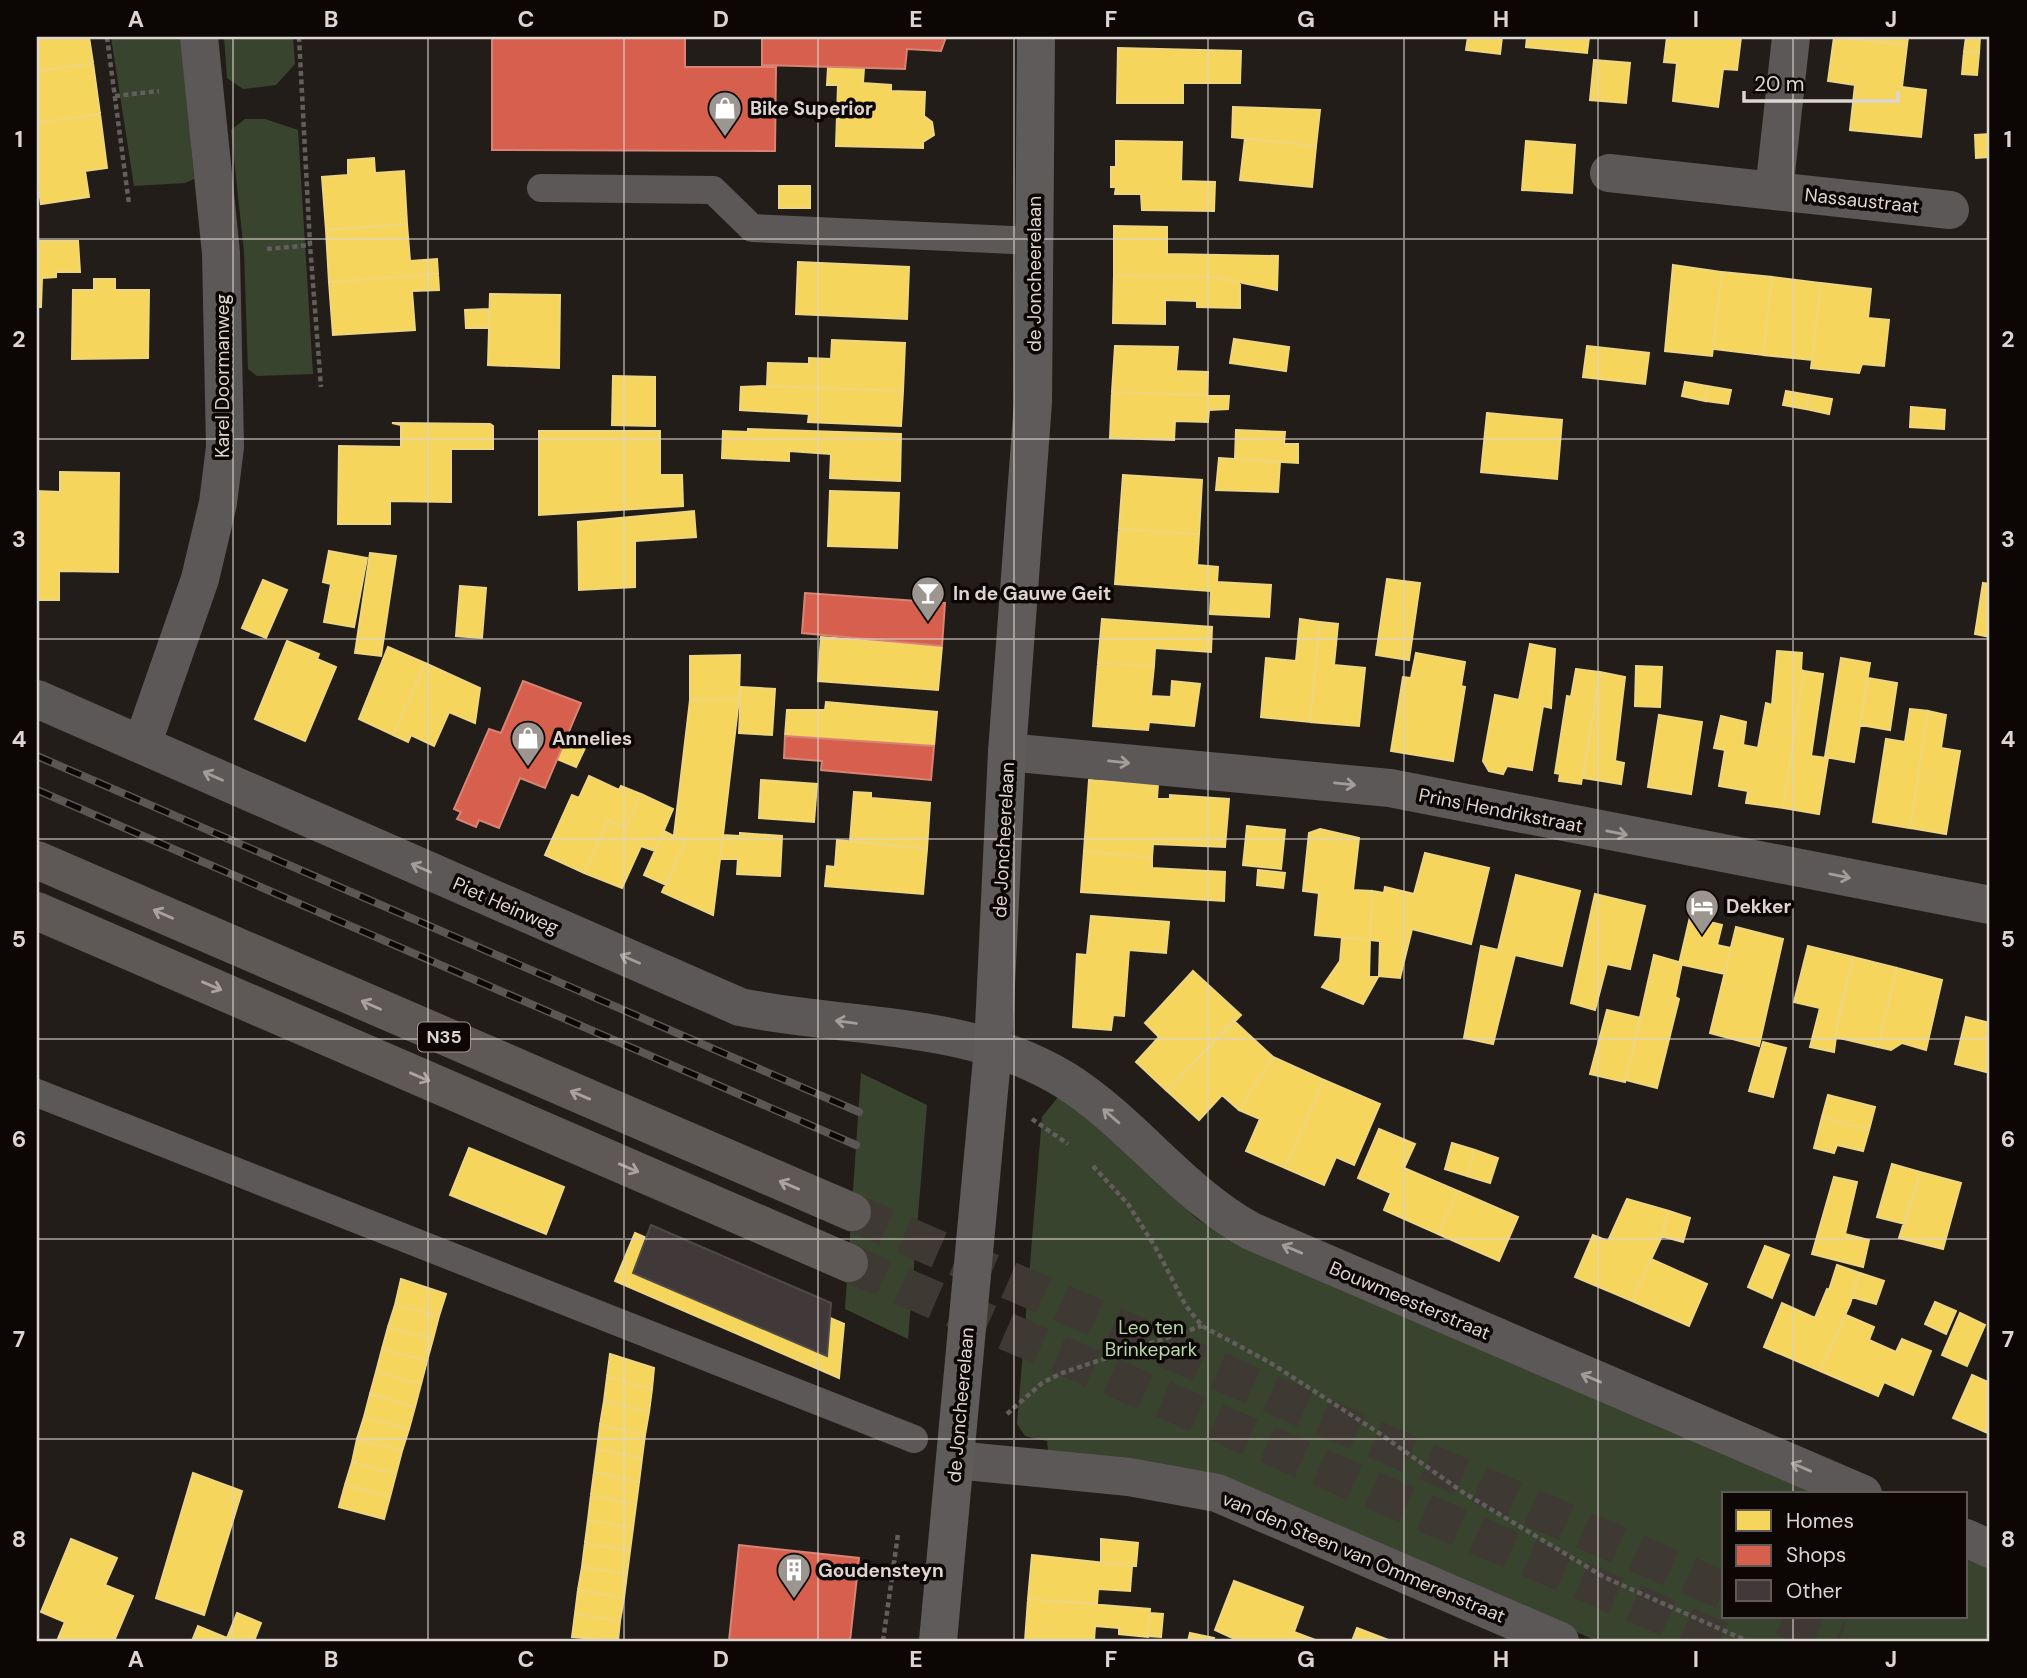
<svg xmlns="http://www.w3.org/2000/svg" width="2027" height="1678" font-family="'DM Sans',sans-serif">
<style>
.green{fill:#39442f}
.homes{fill:#f6d55c;stroke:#eed57f;stroke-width:2}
.shops{fill:#d6604d;stroke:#d88374;stroke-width:2}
.building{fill:#403839;stroke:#4e4949;stroke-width:2}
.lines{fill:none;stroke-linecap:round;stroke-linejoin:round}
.primary-tunnel{stroke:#3f3934;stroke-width:38;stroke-dasharray:38 19;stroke-linecap:butt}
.path{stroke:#615e5c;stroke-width:4.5;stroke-dasharray:5 3.5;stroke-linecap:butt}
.service{stroke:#5c5858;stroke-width:28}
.minor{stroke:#5c5858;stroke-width:38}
.secondary{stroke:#5f5b5a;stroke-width:38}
.primary{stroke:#5e5957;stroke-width:38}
.rail-casing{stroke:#5a5754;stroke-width:8}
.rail{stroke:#0c0705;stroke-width:5;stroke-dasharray:16;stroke-linecap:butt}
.oneway{stroke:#a39d9a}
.oneway2{stroke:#aaa3a0}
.grid{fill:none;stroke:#ddd5d0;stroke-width:2;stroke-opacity:0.55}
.labels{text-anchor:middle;stroke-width:7;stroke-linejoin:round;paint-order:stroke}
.shield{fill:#0c0705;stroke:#9e9793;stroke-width:2}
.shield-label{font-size:18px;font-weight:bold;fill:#ddd5d0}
.poi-label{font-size:19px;font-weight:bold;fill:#ddd5d0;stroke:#0c0705;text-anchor:start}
.street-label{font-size:19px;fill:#ddd5d0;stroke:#0c0705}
.park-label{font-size:19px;fill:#b8d9a4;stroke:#0c0705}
.neatline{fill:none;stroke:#ddd5d0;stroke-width:2.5}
.grid-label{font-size:23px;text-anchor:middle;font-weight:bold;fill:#ddd5d0}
</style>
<rect width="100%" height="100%" fill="#231d19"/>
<!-- green -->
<path class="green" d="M111,37H182L194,179L185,183L134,186Z
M224,37H293L295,64L276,85L243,89L227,78Z
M245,119H265L298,130L313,374L257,376L248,369L244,252L231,130Z
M861,1073L927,1105L908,1339L845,1309Z
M1058,1097L1088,1115L1197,1219L1218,1232L1832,1494H1724V1617H1966V1552L1990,1562V1641H1597L1245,1488L1048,1451L1047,1441L1025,1436L1017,1424L1042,1117Z"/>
<!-- homes -->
<path class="homes" d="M37,37H89L93,63L37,71Z
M1468,37H1502L1500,54L1466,50Z
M1527,37H1589L1587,53L1526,47Z
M1667,37H1741L1737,70L1723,69L1718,107L1673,101L1677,63L1664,62Z
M1834,37L1907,45L1902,87L1926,90L1921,137L1850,130L1855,85L1828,81Z
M1839,37H1908L1907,45Z
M1966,37H1980L1979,53L1964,52Z
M1118,48L1241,51L1240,83H1183V103H1117Z
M1964,52L1979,53L1977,75L1962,74Z
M1594,60L1630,63L1626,103L1590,100Z
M93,63L100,114L37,123V71Z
M828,67L864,68L863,83L891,85V91L925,92L924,116L932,122L934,135L923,142V148L836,146L838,85H827Z
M1233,107L1320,110L1316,146L1232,137Z
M100,114L107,168L85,171L89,197L41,204L37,178V123Z
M1990,134V157L1976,158L1975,135Z
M1245,138L1316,146L1312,187L1240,180Z
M1116,141L1182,142L1181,181L1215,182L1214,211L1142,210L1141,194H1115L1116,187H1111V167H1116Z
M1526,141L1575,145L1572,193L1522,190Z
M374,158L375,173L404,171L407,224L326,230L322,177L348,175V160Z
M779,186H810V208H779Z
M407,224L410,261L437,259L438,274L329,282L326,230Z
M1114,226L1167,227V254L1278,256L1277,290L1214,277L1114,275Z
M37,241H78L80,272H56V277L42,278L41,307H37Z
M798,262L909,267L907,319L796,314Z
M1673,265L1722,272L1712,356L1665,351Z
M1722,272L1772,277L1763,355L1713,349Z
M438,274L439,290L412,291L415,330L333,335L329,282Z
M1114,275L1214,277L1240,282V308L1197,307V301L1165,300V324L1113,323Z
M1772,277L1821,283L1812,360L1763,355Z
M94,279H115V290H149L148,358L72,359L73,290H94Z
M1821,283L1871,289L1868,318L1889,320L1884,366L1862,364L1859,373L1811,368Z
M490,294L560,295L559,368L488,365Z
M488,309L489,328H466L465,310Z
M1234,339L1289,347L1286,371L1230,363Z
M832,340L905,343L903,391L767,386L768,363L809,364V358L831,359Z
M1115,346L1178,347L1176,371L1208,372L1207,395L1112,392Z
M1587,346L1649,353L1645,384L1583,377Z
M613,376L655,377V426L612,425Z
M1685,382L1707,386L1705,401L1682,396Z
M767,386L903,391L901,426L808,422L809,414L740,410L741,387Z
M1707,386L1731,390L1728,404L1705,401Z
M1786,391L1809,395L1806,409L1783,405Z
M1112,392L1229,396L1228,409L1209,410L1208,422L1175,421L1174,440L1110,438Z
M1809,395L1832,399L1829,414L1806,409Z
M1911,407L1945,410L1944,429L1910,427Z
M1487,413L1562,420L1557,479L1481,472Z
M392,423L490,424L493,426V449H451V502L390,501V524H338L339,446L401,447V425Z
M748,429L901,434L900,481L830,478L831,454L789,451V461L722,458L723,431L748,432Z
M1236,430L1285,432L1284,444H1298V463L1235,459Z
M539,431H660V475H682L683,506L539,515Z
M1219,458L1280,462L1278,492L1216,490Z
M60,472L119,473L118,572L59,571V600H37V491L60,492Z
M1123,475L1202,480L1199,534L1119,529Z
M830,491L899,493L897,548L828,546Z
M694,511L696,537L635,541V587L579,590L578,522Z
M1119,529L1199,534L1197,565L1218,567L1217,582L1271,585L1269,617L1210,614L1211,591L1115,584Z
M329,551L367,558L354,627L324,622L331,584L323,582Z
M370,553L396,556L381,656L355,653Z
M1387,579L1420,583L1409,660L1376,655Z
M263,580L287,590L266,638L242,628Z
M1983,583L1990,584V637L1975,634Z
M460,586L486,588L482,638L456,636Z
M1102,619L1212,627L1211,652L1155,648L1154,666L1098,663Z
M1300,619L1320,622L1310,722L1261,717L1266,658L1296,661Z
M1320,622L1338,624L1334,665L1365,668L1359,726L1310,722Z
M821,637L942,646L938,690L818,681Z
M287,641L319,654L317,659L336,667L305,741L255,719Z
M1530,644L1555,649L1551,708L1543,706L1532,770L1507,766L1503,774L1489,771L1483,761L1495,695L1519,700Z
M388,647L425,663L393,735L359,719Z
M1777,651L1802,653L1801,670L1804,671L1783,808L1746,803L1748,791L1719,786L1725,750L1714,748L1721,716L1746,722L1743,745L1758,748L1766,703L1772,705Z
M1416,653L1465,662L1461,686L1465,687L1453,761L1391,751L1403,677L1411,678Z
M740,655L739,699L690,700V656Z
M1841,658L1870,663L1854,762L1825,757Z
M425,663L480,688L475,723L449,712L434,746L411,735L408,742L393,735Z
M1098,663L1154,666L1151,696L1171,697L1172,681L1200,684L1194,726L1149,722L1148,730L1093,726Z
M1636,666L1662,667L1660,707L1635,706Z
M1576,669L1600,672L1581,784L1559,781L1560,774L1555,773L1567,696L1571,697Z
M1804,671L1823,674L1811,756L1828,758L1819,814L1783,808Z
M1600,672L1625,677L1615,761L1624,763L1621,784L1583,778Z
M1868,678L1897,683L1890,730L1860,725Z
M741,687L775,689L772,735L739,733Z
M739,699L723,835L713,915L662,892L685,842L674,835L690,700Z
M826,702L937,712L934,746L785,736L787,710H825Z
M1910,709L1928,711L1910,828L1873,822L1886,739L1905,742Z
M1928,711L1946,715L1941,748L1960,751L1946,834L1910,828Z
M1659,715L1702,722L1691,794L1648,787Z
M566,738L586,746L576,767L557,759Z
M589,776L619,790L621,786L641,794L625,828L608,820L584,873L545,855L572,795L579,798Z
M761,780L817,784L814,822L759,818Z
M1089,780L1158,784L1157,799H1170V795L1229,799L1225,847L1153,844L1152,858L1084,851Z
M854,792L871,793V798L930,803L927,849L850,841Z
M641,794L673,809L655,851L641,846L622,888L584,873L608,820L625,828Z
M1247,826L1285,830L1281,869L1243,865Z
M1320,829L1359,838L1353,890L1372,891L1370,940L1315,935L1319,893L1303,891L1309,833Z
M664,831L685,842L666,885L644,875Z
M740,833L782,836L780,876L737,874L738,859H720L723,835L740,836Z
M837,840L927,849L923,894L825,886L827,866L835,867Z
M1084,851L1152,858V868L1225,872L1224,901L1081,892Z
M1425,853L1489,868L1471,944L1412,929L1400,978L1379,976L1380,941L1370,940L1372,891L1384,893L1385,887L1414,894Z
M1258,870L1285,873L1283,888L1257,885Z
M1516,875L1580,891L1562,966L1515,955L1493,1044L1464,1038L1481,946L1498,950Z
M1595,894L1645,906L1630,969L1607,964L1595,1010L1571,1003Z
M1091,916L1169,922L1166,953L1129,950L1124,1016L1113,1015L1111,1030L1073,1027L1077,954L1087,955Z
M1690,917L1722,925L1717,945L1731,948L1725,974L1679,964Z
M1736,927L1783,939L1759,1046L1710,1033Z
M1342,937L1370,940L1369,977H1378L1363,1004L1322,987L1340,961Z
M1808,946L1853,957L1839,1013L1834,1052L1810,1047L1820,1008L1794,1002Z
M1654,955L1682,963L1675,997L1679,999L1657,1088L1626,1080Z
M1853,957L1897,968L1878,1047L1835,1037Z
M1897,968L1942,980L1926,1050L1902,1043L1891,1050L1878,1047Z
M1193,971L1241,1015L1167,1091L1136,1062L1159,1037L1145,1023Z
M1607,1010L1641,1018L1625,1082L1590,1074Z
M1966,1017L1990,1023V1073L1955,1064Z
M1233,1020L1273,1057L1239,1110L1222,1095L1199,1120L1167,1091Z
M1763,1042L1786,1048L1773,1097L1749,1091Z
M1273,1057L1324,1080L1285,1168L1246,1151L1260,1119L1239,1110Z
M1324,1080L1380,1104L1354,1165L1336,1157L1324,1185L1285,1168Z
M1828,1095L1875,1107L1869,1130L1822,1117Z
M1822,1117L1869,1130L1863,1151L1837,1145L1834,1153L1814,1148Z
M1379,1129L1415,1144L1404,1168L1458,1191L1438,1234L1384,1210L1391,1193L1358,1178Z
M1452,1143L1475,1150L1467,1176L1445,1169Z
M469,1148L564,1187L546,1234L450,1195Z
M1475,1150L1498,1158L1490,1183L1467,1176Z
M1892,1164L1920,1172L1905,1224L1877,1217Z
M1920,1172L1961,1183L1943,1249L1899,1238Z
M1834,1177L1857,1182L1845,1234L1869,1240L1863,1267L1812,1254Z
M1458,1191L1518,1217L1499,1261L1438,1234Z
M1627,1199L1669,1211L1662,1236L1632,1301L1575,1277L1593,1235L1608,1241Z
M1669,1211L1690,1218L1683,1242L1661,1236Z
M635,1233L844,1324L839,1378L615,1281Z
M1765,1246L1789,1255L1772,1298L1748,1287Z
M1651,1259L1707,1284L1689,1326L1632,1301Z
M1837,1265L1860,1273L1850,1304L1820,1371L1764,1347L1782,1303L1815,1318L1827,1289L1829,1290Z
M1860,1273L1884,1281L1876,1304L1852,1297Z
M401,1279L446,1294L439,1316L395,1305Z
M1935,1302L1956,1311L1946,1334L1925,1324Z
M395,1305L439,1316L433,1339L388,1327Z
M1960,1313L1985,1325L1967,1366L1942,1355Z
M1846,1315L1874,1327L1869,1340L1896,1352L1902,1339L1931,1351L1913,1395L1884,1382L1878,1396L1820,1371Z
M388,1327L433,1339L427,1361L382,1349Z
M382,1349L427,1361L421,1384L376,1372Z
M610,1354L654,1368L652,1389L607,1377Z
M376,1372L421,1384L415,1407L370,1394Z
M1972,1375L1990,1383V1434L1953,1418Z
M607,1377L652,1389L649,1412L604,1401Z
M370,1394L415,1407L409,1429L364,1417Z
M604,1401L649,1412L645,1435L600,1425Z
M364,1417L409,1429L402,1451L357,1439Z
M600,1425L645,1435L642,1458L597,1449Z
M357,1439L402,1451L396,1474L352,1462Z
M597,1449L642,1458L639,1482L594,1472Z
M352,1462L396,1474L390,1497L345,1485Z
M594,1472L639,1482L636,1505L591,1495Z
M193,1473L242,1491L204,1615L156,1598Z
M345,1485L390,1497L384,1519L339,1507Z
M591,1495L636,1505L633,1528L588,1520Z
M588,1520L633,1528L630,1551L585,1543Z
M71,1539L117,1558L105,1585L133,1596L114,1641H57L65,1622L41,1612Z
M1101,1539L1138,1543L1136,1566L1101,1563Z
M585,1543L630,1551L627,1574L582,1567Z
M1032,1555L1132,1566L1130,1591L1098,1589L1097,1604L1028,1599Z
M582,1567L627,1574L624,1598L578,1590Z
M1234,1581L1303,1607L1294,1632L1318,1641H1239L1215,1630Z
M578,1590L624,1598L620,1621L575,1614Z
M1028,1599L1150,1609L1148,1637L1119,1634V1628L1095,1626L1094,1641H1025Z
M237,1613L261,1623L254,1641H192L198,1626L227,1638Z
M1150,1613L1163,1614L1161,1637L1148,1636Z
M575,1614L620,1621L618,1641L572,1637Z
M1357,1628L1391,1641H1352Z
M1190,1633L1214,1638L1213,1641H1188Z"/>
<!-- shops -->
<path class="shops" d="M492,37H685V67H776L775,151L492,150Z
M762,37H946L941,51L907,49L905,69L762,65Z
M805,593L945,603L942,646L802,633Z
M523,681L581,703L545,788L520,778L499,828L479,820L476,827L457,819L461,812L454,809L489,729L501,733Z
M785,736L934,746L931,780L821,770L822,761L784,758Z
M739,1545L859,1558L850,1641H729Z"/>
<!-- building -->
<path class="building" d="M651,1225L831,1303L827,1356L633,1273Z"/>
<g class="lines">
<!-- primary-tunnel -->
<path class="primary-tunnel" d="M852,1212L1724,1591
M849,1263L1721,1641
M1783,1617L1839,1641"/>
<!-- path -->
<path class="path" d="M107,37L129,204
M299,37L310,245L321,387
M115,96L159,91
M267,249L310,245
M1032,1119L1068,1144
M1093,1166L1128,1204L1157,1250L1186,1306L1202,1326L1269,1362L1376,1431L1464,1493L1604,1577L1747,1641
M1007,1414L1042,1383L1062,1373L1202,1326
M883,1641L898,1534"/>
<!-- service -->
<path class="service" d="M541,188L713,190L752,228L1034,241
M37,1093L914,1439"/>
<!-- minor -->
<path class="minor" d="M1609,173L1950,210
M1774,191L1791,37
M37,699L740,1007C848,1029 967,1020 1065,1080C1133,1123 1180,1192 1251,1231L1863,1494
M142,745L200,579L218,503L225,447L221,253L199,37
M1007,752L1390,788L1990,905
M955,1460L1129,1477L1217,1493L1560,1641
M1966,1538L1990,1549"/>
<!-- secondary -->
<path class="secondary" d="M938,1641L993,1048L1007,752L1033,402L1036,37"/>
<!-- primary -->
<path class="primary" d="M37,860L852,1212
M37,911L849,1263"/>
<!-- rail casing -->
<g class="rail-casing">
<path id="rail" d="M37,756L859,1112
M37,790L856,1145"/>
</g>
<!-- rail -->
<use href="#rail" class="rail"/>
</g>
<!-- one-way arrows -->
<defs><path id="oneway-shaft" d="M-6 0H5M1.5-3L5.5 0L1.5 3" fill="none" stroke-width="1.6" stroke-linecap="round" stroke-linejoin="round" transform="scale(1.75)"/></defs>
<g class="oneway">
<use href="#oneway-shaft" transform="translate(1119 762) rotate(6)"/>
<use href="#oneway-shaft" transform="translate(213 776) rotate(-156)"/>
<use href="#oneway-shaft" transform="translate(1345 784) rotate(6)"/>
<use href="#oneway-shaft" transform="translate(1617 833) rotate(11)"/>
<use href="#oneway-shaft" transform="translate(421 868) rotate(-156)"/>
<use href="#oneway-shaft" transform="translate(1840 876) rotate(11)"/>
<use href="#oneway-shaft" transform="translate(630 959) rotate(-156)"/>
<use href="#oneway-shaft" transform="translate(846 1022) rotate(-173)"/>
<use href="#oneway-shaft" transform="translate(1111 1116) rotate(-139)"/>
<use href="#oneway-shaft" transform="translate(1292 1249) rotate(-157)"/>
<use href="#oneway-shaft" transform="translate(1591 1378) rotate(-157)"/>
<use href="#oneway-shaft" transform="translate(1801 1467) rotate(-157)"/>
</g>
<g class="oneway2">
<use href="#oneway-shaft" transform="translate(163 914) rotate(-156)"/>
<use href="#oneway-shaft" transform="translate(212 986) rotate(23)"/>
<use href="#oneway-shaft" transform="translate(371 1005) rotate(-156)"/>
<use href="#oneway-shaft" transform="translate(420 1077) rotate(23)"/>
<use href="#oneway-shaft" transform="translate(580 1095) rotate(-157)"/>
<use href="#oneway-shaft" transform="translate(629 1168) rotate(23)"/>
<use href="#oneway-shaft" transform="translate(789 1185) rotate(-157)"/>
</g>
<!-- grid -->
<path class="grid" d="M233,37V1641M428,37V1641M624,37V1641M818,37V1641M1014,37V1641M1208,37V1641M1404,37V1641M1598,37V1641M1793,37V1494M37,239H1990M37,439H1990M37,639H1990M37,839H1990M37,1039H1990M37,1239H1990M37,1439H1990M1793,1617V1641"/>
<!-- icons -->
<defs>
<g id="shop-pin" transform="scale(1.75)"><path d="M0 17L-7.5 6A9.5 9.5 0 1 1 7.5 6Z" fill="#9c9590" stroke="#0c0705"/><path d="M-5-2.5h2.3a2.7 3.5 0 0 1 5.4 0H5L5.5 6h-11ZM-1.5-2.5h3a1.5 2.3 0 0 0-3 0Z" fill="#fff"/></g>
<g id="bar-pin" transform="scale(1.75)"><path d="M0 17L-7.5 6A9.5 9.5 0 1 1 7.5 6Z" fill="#9c9590" stroke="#0c0705"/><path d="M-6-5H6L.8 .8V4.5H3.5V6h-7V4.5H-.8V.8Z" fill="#fff"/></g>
<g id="hotel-pin" transform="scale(1.75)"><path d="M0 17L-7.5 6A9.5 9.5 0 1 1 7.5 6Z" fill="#9c9590" stroke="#0c0705"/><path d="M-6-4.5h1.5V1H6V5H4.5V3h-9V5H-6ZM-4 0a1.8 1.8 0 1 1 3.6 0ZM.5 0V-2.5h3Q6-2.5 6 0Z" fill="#fff"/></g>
<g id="building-pin" transform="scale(1.75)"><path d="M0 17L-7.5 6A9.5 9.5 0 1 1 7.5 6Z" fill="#9c9590" stroke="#0c0705"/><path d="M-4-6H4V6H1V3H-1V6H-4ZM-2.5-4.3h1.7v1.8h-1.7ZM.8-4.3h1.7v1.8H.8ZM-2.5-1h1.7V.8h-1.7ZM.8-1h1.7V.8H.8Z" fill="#fff"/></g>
</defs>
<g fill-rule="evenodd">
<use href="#shop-pin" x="725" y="108"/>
<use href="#bar-pin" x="928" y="593"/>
<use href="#shop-pin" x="528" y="738"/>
<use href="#hotel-pin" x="1702" y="906"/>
<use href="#building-pin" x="794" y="1570"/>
</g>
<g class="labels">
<!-- shield labels -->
<rect class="shield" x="418" y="1022.5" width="52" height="29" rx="5"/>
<g class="shield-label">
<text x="444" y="1043">N35</text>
</g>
<!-- poi labels -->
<g class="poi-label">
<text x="750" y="115">Bike Superior</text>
<text x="953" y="600">In de Gauwe Geit</text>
<text x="552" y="745">Annelies</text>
<text x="1726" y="913">Dekker</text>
<text x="818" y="1577">Goudensteyn</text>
</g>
<!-- street labels -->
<g class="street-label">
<text transform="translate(1862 200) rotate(6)" y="7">Nassaustraat</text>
<text transform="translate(1034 274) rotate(-90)" y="7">de Joncheerelaan</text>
<text transform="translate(222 376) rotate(-90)" y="7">Karel Doormanweg</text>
<text transform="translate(1501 810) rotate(11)" y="7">Prins Hendrikstraat</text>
<text transform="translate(1003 840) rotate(-87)" y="7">de Joncheerelaan</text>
<text transform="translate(506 905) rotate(24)" y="7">Piet Heinweg</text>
<text transform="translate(1410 1300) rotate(23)" y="7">Bouwmeesterstraat</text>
<text transform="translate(960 1405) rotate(-85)" y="7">de Joncheerelaan</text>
<text transform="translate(1364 1557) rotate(23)" y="7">van den Steen van Ommerenstraat</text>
</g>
<!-- park labels -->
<g class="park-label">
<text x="1151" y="1334">Leo ten<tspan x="1151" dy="22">Brinkepark</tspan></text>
</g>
</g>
<!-- border -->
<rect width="2027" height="1678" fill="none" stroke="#0c0705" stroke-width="77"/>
<!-- legend -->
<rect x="1722" y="1492" width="245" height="126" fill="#0c0705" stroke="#605956" stroke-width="2"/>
<rect x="1736" y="1510" width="35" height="21" fill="#f6d55c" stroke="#605956" stroke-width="2"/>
<text x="1786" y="1528" font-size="21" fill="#ddd5d0">Homes</text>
<rect x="1736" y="1545" width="35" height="21" fill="#d6604d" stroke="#605956" stroke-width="2"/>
<text x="1786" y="1562" font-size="21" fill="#ddd5d0">Shops</text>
<rect x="1736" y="1580" width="35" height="21" fill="#403839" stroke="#605956" stroke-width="2"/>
<text x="1786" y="1598" font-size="21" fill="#ddd5d0">Other</text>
<!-- scale -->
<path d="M1744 91v10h154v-10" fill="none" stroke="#ddd5d0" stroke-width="3.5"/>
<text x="1754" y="91" font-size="21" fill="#ddd5d0" stroke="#0c0705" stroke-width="5" paint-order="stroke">20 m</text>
<rect x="38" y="38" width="1950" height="1602" class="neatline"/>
<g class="grid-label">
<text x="136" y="27">A</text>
<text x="331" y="27">B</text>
<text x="526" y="27">C</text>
<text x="721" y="27">D</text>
<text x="916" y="27">E</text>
<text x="1111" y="27">F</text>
<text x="1306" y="27">G</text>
<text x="1501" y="27">H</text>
<text x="1696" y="27">I</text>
<text x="1891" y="27">J</text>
<text x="19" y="147">1</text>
<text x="2008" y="147">1</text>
<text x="19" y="347">2</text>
<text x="2008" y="347">2</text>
<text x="19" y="547">3</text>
<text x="2008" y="547">3</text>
<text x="19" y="747">4</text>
<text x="2008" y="747">4</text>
<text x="19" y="947">5</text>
<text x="2008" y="947">5</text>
<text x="19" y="1147">6</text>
<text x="2008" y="1147">6</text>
<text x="19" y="1347">7</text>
<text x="2008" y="1347">7</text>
<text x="19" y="1547">8</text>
<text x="2008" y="1547">8</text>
<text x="136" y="1667">A</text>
<text x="331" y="1667">B</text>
<text x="526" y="1667">C</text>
<text x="721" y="1667">D</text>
<text x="916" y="1667">E</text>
<text x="1111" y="1667">F</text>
<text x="1306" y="1667">G</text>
<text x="1501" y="1667">H</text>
<text x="1696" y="1667">I</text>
<text x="1891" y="1667">J</text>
</g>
</svg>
